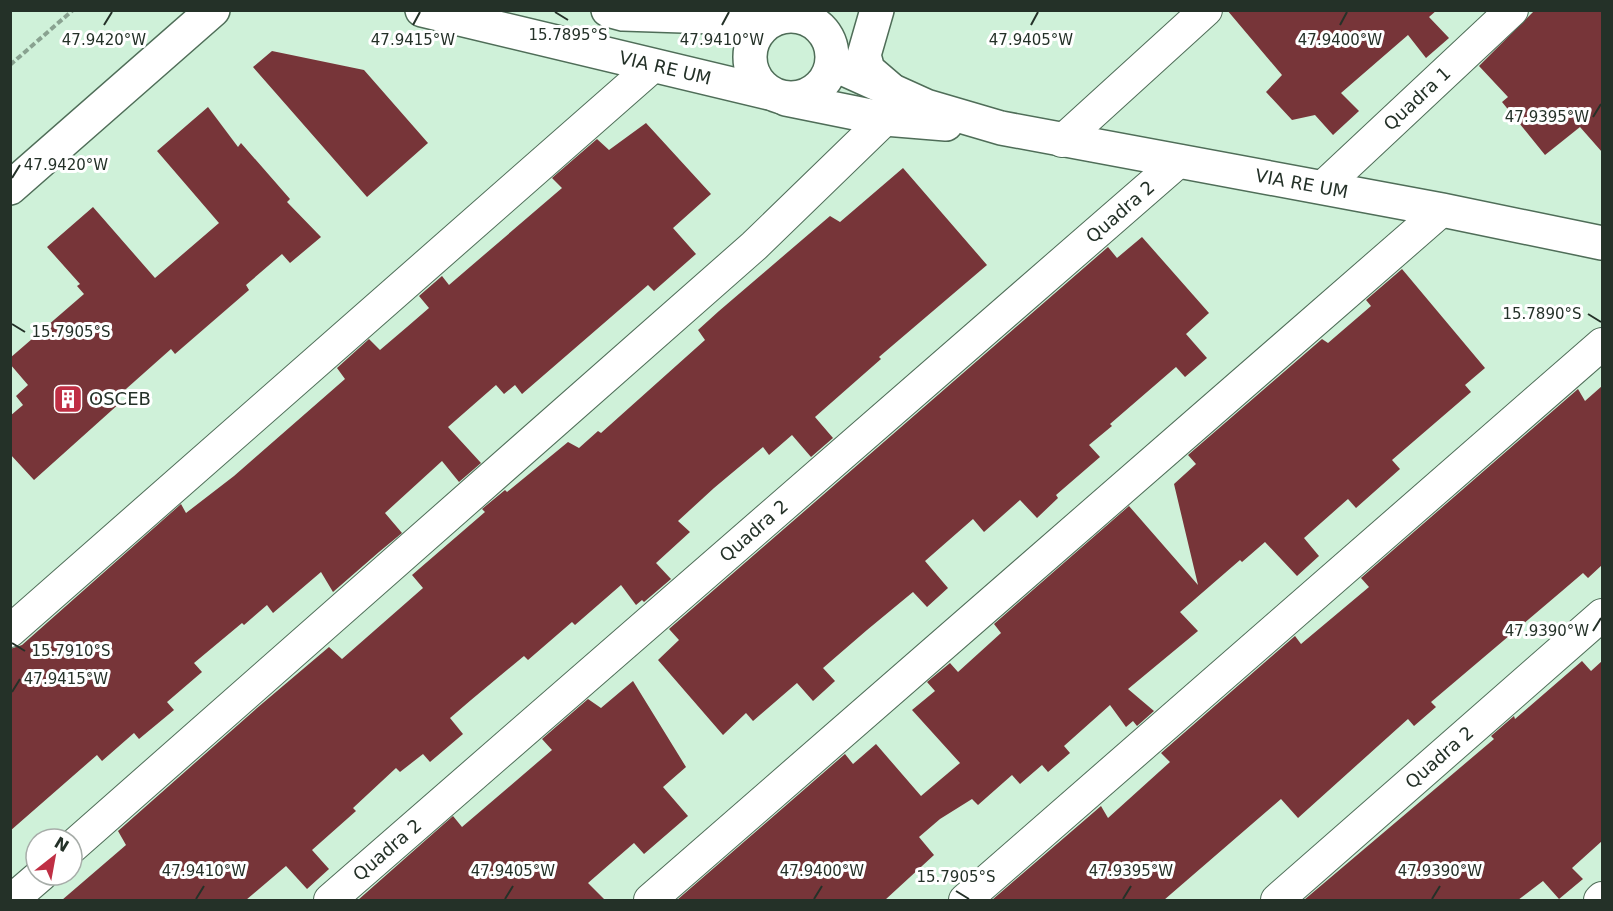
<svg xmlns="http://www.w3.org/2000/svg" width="1613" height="911" font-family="'DejaVu Sans',sans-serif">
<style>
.building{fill:#773539}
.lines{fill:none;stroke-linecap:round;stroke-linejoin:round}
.street-casing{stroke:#4f6d58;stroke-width:34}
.secondary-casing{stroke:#4f6d58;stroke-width:36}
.path{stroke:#89a290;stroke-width:4;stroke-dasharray:6 3;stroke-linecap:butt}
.street{stroke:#fff;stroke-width:32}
.secondary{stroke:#fff;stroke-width:33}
.ticks{fill:none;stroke:#243128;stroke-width:2}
.labels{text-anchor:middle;stroke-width:6;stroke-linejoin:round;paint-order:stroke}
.street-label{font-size:18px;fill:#243128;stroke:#fff}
.poi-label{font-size:18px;fill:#243128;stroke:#fff;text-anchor:start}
.ticks-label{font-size:15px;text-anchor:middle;fill:#243128;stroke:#fff;stroke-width:6;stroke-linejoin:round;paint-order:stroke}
</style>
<rect width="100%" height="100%" fill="#cff1d9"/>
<!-- building -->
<path class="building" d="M1227,10H1437L1429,17L1449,38L1426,58L1408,35L1341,93L1359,111L1333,135L1315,115L1292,120L1266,92L1282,75Z
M1535,10H1602V152L1580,127L1545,155L1502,102L1508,97L1479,66Z
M272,51L364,70L428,143L367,197L253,67Z
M208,107L238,147L241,143L290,199L287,202L321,237L290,263L282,254L246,285L249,290L175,354L171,349L117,397L121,402L34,480L10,454V416L23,405L16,396L28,385L10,364V358L84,294L77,286L80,284L47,247L93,207L155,278L219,223L157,151Z
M646,123L711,194L673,228L696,254L654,291L648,285L522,394L515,385L504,394L496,385L448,427L481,463L459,482L442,461L385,513L402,533L379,552L333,592L321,572L273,613L267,605L244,625L242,623L194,663L202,672L167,702L174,710L139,739L134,733L102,761L97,755L10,831V649L22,645L181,504L186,513L234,476L345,379L337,368L369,339L380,350L407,327L429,308L419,296L442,276L449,285L562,188L552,178L597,139L609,150Z
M903,168L987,265L879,357L881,359L815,417L833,438L811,457L792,435L769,455L763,447L714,488L678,521L690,532L656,563L671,579L644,602L642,600L636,605L621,585L575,625L572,622L528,660L524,656L471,700L450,718L463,734L430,762L423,754L400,772L396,768L353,808L356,811L312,850L329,869L307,889L286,866L246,900H62L126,845L118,831L257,708L329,647L342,659L423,588L412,575L485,512L482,509L505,490L507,492L568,442L579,448L598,431L601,433L705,340L698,330L719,311L830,216L840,222Z
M1142,237L1209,313L1186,334L1207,358L1185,377L1176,367L1110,424L1112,426L1089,445L1100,457L1056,495L1058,498L1037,518L1020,500L984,532L973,519L925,561L948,588L927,607L913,592L867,630L823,668L835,681L813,701L797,683L753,721L746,713L723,735L658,660L679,640L669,629L1108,247L1117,258Z
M1402,269L1485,368L1465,385L1471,392L1392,460L1400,469L1356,508L1348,499L1304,538L1319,556L1297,576L1265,542L1242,562L1240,560L1180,612L1198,631L1128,689L1154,711L1137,726L1133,721L1126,727L1110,705L1064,746L1070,753L1048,772L1042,765L1020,784L1012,775L978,805L972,799L940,819L919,837L934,855L885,900H677L845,754L853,764L876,744L921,796L960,763L912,710L935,691L927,682L950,663L958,672L1001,633L994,624L1129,506L1198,585L1174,484L1196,464L1188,455L1322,339L1328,343L1371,306L1366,300Z
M1602,386V565L1588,578L1583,573L1562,591L1431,702L1436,707L1414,726L1408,719L1298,818L1281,799L1164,900H992L1101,806L1108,818L1170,762L1161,753L1295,636L1301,644L1369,587L1361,578L1578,389L1585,401Z
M1582,661L1591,671L1602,661V841L1572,868L1583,879L1559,899L1543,881L1518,900H1304L1494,739L1491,736L1514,716L1515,719Z
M633,681L686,767L663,787L688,816L644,854L634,843L588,883L605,900H358L453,816L462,827L552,750L542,739L588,699L601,708Z"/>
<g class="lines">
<!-- street casing -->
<g class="street-casing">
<g id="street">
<path d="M1062,141L1206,10"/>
<path id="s1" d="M1323,187L1512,10"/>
<path d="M10,631L653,66"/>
<path d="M72,847L754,246L885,119"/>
<path d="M12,900L41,875"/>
<path id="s2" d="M330,900L1179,161"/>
<path d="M650,900L1442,210"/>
<path d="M965,900L1602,344"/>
<path id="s3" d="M1277,900L1602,615"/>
<path d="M1600,900L1602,898"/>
</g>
</g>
<!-- secondary casing -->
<g class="secondary-casing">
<g id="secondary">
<path id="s4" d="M422,10L769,93"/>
<path d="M608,10L623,14L773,19"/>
<path d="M877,10L864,55L868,70L889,88"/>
<circle cx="791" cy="57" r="41"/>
<path id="s5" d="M833,64L926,106L1001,128L1442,210L1602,243"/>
<path d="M786,99L885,119L946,124"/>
<path d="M10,188L213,10"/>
</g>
</g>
<!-- path -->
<path class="path" d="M10,65L73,10"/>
<!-- street -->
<use href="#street" class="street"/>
<!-- secondary -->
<use href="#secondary" class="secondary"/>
</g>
<!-- ticks -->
<path class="ticks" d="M555,12L568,20M104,25L112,12M413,25L420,12M722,25L729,12M1031,25L1038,12M1340,25L1347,12M1593,117L1601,104M12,178L20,165M1588,314L1601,322M12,324L25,332M1593,631L1601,618M12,643L25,651M12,692L20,679M956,891L969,899M196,899L204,886M505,899L513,886M814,899L822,886M1123,899L1131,886M1432,899L1440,886"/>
<!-- icons -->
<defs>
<g id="building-square" transform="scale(1.5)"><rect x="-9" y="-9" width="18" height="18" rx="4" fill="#bf2f44" stroke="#fff"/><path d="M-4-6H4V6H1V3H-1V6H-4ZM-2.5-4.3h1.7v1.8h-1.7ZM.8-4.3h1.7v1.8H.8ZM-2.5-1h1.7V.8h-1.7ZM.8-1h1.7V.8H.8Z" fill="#fff"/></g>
</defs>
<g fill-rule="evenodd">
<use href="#building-square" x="68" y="399"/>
</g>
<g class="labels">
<!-- street labels -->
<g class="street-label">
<text dy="6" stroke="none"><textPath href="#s4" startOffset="250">VIA RE UM</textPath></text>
<text dy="6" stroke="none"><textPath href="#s1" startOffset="129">Quadra 1</textPath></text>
<text dy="6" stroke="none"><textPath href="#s5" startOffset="486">VIA RE UM</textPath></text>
<text dy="6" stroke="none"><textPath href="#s2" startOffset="1048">Quadra 2</textPath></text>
<text dy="6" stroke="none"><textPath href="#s2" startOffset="562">Quadra 2</textPath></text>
<text dy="6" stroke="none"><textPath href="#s3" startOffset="216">Quadra 2</textPath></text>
<text dy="6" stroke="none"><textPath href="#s2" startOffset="76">Quadra 2</textPath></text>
</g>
<!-- poi labels -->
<g class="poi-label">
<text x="89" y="405">OSCEB</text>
</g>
</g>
<g class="ticks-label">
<text x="568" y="40">15.7895°S</text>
<text x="104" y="45">47.9420°W</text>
<text x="722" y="45">47.9410°W</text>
<text x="1031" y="45">47.9405°W</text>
<text x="1340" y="45">47.9400°W</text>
<text x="413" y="45">47.9415°W</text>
<text x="1547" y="122">47.9395°W</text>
<text x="66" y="170">47.9420°W</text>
<text x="1542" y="319">15.7890°S</text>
<text x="71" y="337">15.7905°S</text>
<text x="1547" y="636">47.9390°W</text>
<text x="71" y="656">15.7910°S</text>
<text x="66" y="684">47.9415°W</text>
<text x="204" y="876">47.9410°W</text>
<text x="513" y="876">47.9405°W</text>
<text x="822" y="876">47.9400°W</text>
<text x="1131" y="876">47.9395°W</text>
<text x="1440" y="876">47.9390°W</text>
<text x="956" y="882">15.7905°S</text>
</g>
<!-- border -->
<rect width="1613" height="911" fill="none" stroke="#243128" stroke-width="24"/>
<!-- north arrow -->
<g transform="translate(54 857) rotate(31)"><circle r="28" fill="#ffffff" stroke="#a7ada9" stroke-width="1.5"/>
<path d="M0-4.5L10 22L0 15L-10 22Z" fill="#bf2f44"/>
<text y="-9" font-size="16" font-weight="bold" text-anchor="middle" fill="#243128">N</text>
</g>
</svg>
